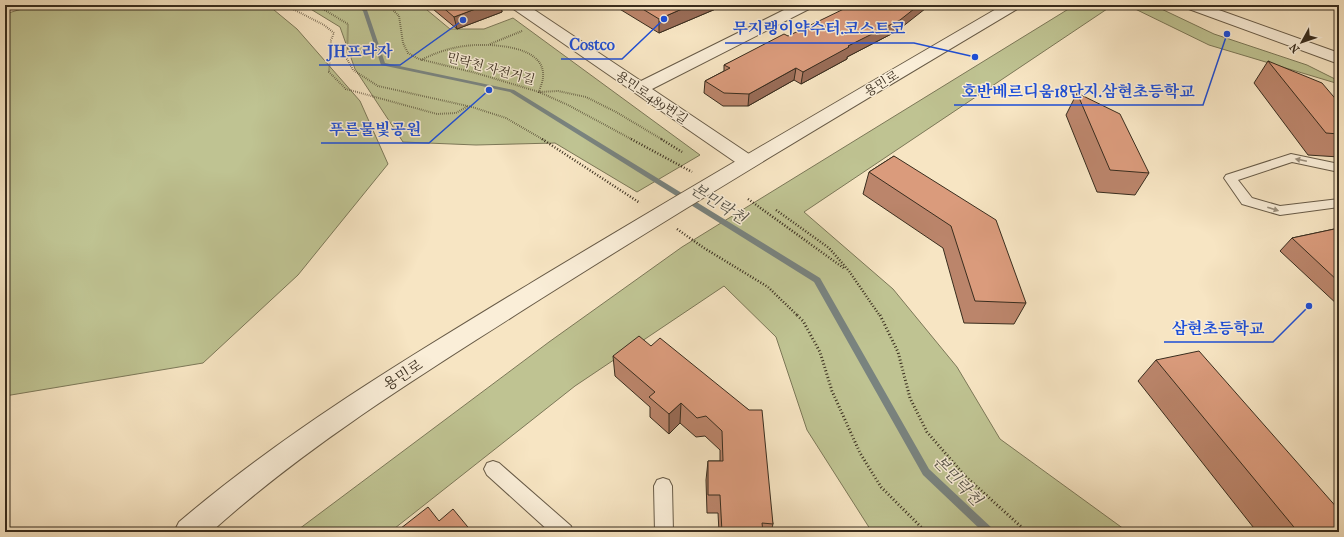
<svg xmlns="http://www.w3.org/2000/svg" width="1344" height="537" font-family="'IM FELL French Canon','Noto Serif KR',serif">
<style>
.green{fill:#bfc392;stroke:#7c7858}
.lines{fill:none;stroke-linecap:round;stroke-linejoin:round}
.stream{fill:#79837f;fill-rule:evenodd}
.service-casing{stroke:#685b47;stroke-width:2}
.minor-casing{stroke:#685b47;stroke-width:2}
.tertiary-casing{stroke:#685b47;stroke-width:2}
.path-far2{stroke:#392d1e;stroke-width:2;stroke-dasharray:0.5 1.5;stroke-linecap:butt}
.path-far1{stroke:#392d1e;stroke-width:2.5;stroke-dasharray:1 2;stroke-linecap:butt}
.path{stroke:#392d1e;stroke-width:3;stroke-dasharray:1 2.5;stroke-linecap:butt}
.service{fill:#faeed8;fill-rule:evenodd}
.minor{fill:#faeed8;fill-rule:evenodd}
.tertiary{fill:#faeed8;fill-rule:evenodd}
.wall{fill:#bb856b;stroke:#392d1e}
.shaded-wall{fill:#996c57;stroke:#392d1e}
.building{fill:#da9b7c;stroke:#392d1e}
.oneway{fill:#9a8e7b}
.labels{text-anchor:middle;stroke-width:3;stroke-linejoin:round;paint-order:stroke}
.far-street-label{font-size:13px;fill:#392d1e;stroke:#faeed8}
.street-label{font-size:15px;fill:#392d1e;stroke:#faeed8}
.water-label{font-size:16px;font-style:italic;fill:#545146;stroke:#faeed8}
.leader{fill:none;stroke:#1d4ed8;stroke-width:1.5}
.callout-dot{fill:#1d4ed8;stroke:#faeed8;stroke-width:1.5}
.callout-label{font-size:16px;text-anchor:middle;font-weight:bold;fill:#1d4ed8;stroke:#faeed8;stroke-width:3;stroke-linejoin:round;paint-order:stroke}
</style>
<rect width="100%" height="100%" fill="#f7e5c3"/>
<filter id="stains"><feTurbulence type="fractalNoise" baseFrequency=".005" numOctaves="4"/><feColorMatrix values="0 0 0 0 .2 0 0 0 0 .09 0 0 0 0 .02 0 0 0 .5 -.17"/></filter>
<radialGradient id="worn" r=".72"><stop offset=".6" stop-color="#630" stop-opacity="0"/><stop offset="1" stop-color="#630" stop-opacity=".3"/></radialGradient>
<!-- green -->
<path class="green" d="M35,5H268L297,29L360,101L388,164L298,275L203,363L5,396V14Z
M304,5H421L450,29H484L513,18L700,155L637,192L555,143L476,145L403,142L355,69L340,27Z
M1075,5H1113L804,212L893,289L957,367L1000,439L1128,532H872L807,430L776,337L724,286L575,386L390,532H295L549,342L682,247Z
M1127,5H1153L1214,34L1307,65L1339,81V84L1209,45Z"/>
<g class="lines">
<!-- stream -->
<path class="stream" d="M356,5H361L367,10L385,63L514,90L820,278L929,469L993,529L995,532H983L923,475L814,282L510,92L381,65L363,11Z"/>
<!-- service casing -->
<g class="service-casing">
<path id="service" d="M1291,154L1339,164V172L1292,162L1238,180L1252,198L1280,206L1339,199V207L1280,215L1242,204L1224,178L1226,175Z
M493,461L499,463L571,526L573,532H550L487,475L484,469L487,463Z
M663,478L669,480L672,486L673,532H655L654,486L657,480Z"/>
</g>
<!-- minor casing -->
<g class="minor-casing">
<path id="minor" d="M510,5H527L641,81L794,5H813L811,8L652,89L755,158L758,162L755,166L748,168L741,166L512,8Z
M1184,5H1205L1339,53V64L1186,8Z"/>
</g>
<!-- tertiary casing -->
<g class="tertiary-casing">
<path id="tertiary" d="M1003,5H1021L1019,8C858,104 697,200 539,300C426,372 311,442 211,532H174L179,522C287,430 409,357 531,283C687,189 845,97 1003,5Z"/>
</g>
<!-- path-far2 -->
<path class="path-far2" d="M285,5L324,25L334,33L331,40L329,72L346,89L437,114L456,113L468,106
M316,5L348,24L347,59L353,70L378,86L472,107L506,118L544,140
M388,5L399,16L403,43L408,53L419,59L476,73L539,92L558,91L586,97L616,112L663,140
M490,44L522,31
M421,60C435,53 449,48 465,46C486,43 546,44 543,77C543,82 540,87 539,92L568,105L633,140"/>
<!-- path-far1 -->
<path class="path-far1" d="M542,139L640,203
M631,139L692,172
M661,139L682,152
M748,199L845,269
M776,210L829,248L849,271L880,316
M677,229L704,248L768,287L798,316"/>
<!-- path -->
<path class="path" d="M797,315L803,321L820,352L832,391L860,453L881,487L926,532
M880,315L898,352L910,398L927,432L965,476L1027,532"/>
<!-- service -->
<use href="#service" class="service"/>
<!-- minor -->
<use href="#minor" class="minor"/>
<!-- tertiary -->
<use href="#tertiary" class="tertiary"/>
</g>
<!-- wall -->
<path class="wall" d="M428,5H501L502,12L457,29Z
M613,5H725L659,33Z
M897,31L847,57V59L801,84L794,80L748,106H723L704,93L705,81L724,71V65L788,36Z
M1268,61L1339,103V157L1308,155L1254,83Z
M1077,93L1149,173L1135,195L1097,192L1066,115Z
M894,156L1026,303L1014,324L964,323L943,248L863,194L869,172Z
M1339,228V306L1280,251L1292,238Z
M651,346L749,410L773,524L771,532H719L718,513H707L706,480L708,461H720V450L705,436L696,437L680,423L669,434L650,417V407L615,376L613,356Z
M1156,360L1339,532H1257L1138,381Z"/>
<!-- shaded-wall -->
<path class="shaded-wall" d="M486,5H501L502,12L457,29L454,17Z
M691,5H725L659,33V19Z
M919,5H930L897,31L847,57V59L801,84L803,72Z
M796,68L794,80L748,106L749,94Z
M681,403L680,423L669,434V414Z"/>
<!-- building -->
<path class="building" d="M440,5H486L454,17Z
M636,5H691L659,19Z
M852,5H919L900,20L848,46L849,47L803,72L796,68L749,94L724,93L705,81L730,68L724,65L784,34L788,36Z
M1268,61L1322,83L1339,103V134L1326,133Z
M1077,93L1120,114L1149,173L1110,170Z
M894,156L996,220L1026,303L975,301L951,226L869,172Z
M1339,228V282L1292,238Z
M639,336L651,346L660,338L749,410H762L773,524L762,523L763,532H722L720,495H708V461H723L722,431L706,416L697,418L681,403L669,414L649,397L655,392L613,356Z
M1199,351L1339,510V532H1298L1156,360Z
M428,507L439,521L453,509L472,532H396Z"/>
<!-- one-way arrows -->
<defs><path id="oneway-solid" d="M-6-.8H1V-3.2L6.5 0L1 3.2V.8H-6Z"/></defs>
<g class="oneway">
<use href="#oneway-solid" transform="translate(1301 160) rotate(-168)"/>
<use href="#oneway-solid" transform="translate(1273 209) rotate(17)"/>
</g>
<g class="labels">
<!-- far-street labels -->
<g class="far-street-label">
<text transform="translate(491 68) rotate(15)" y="5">민락천 자전거길</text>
<text transform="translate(881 83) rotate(-31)" y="5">용민로</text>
<text transform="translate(652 97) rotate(34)" y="5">용민로489번길</text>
</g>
<!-- street labels -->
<g class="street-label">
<text transform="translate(403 375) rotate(-33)" y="5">용민로</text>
</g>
<!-- water labels -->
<g class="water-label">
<text transform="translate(719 203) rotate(32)" y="6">본민락천</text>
<text transform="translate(958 480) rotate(46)" y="6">본민락천</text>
</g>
</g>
<!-- callouts -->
<path class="leader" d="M975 57L914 43H725M664 19L622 59H561M463 20L400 65H319M1227 34L1203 105H954M489 90L429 143H321M1309 306L1273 342H1164"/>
<g class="callout-dot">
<circle cx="975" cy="57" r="4"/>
<circle cx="664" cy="19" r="4"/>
<circle cx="463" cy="20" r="4"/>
<circle cx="1227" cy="34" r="4"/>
<circle cx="489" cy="90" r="4"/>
<circle cx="1309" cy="306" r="4"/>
</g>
<g class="callout-label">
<text x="819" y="34">무지랭이약수터.코스트코</text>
<text x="592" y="50">Costco</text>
<text x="360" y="57">JH프라자</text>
<text x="1078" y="97">호반베르디움18단지.삼현초등학교</text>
<text x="375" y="135">푸른물빛공원</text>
<text x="1218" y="334">삼현초등학교</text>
</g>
<!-- margin -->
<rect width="1344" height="537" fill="none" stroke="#f7e5c3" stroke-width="20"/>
<rect x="6" y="6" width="1332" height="525" fill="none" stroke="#392d1e" stroke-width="2"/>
<rect x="10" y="10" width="1324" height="517" fill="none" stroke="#392d1e"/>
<!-- north arrow -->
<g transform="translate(1302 42) rotate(230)" stroke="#faeed8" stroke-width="3" paint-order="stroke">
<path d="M0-3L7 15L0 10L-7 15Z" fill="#392d1e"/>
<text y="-6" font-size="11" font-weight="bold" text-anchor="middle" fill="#392d1e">N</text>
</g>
<rect width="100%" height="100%" filter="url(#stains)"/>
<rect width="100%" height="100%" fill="url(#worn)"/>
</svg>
